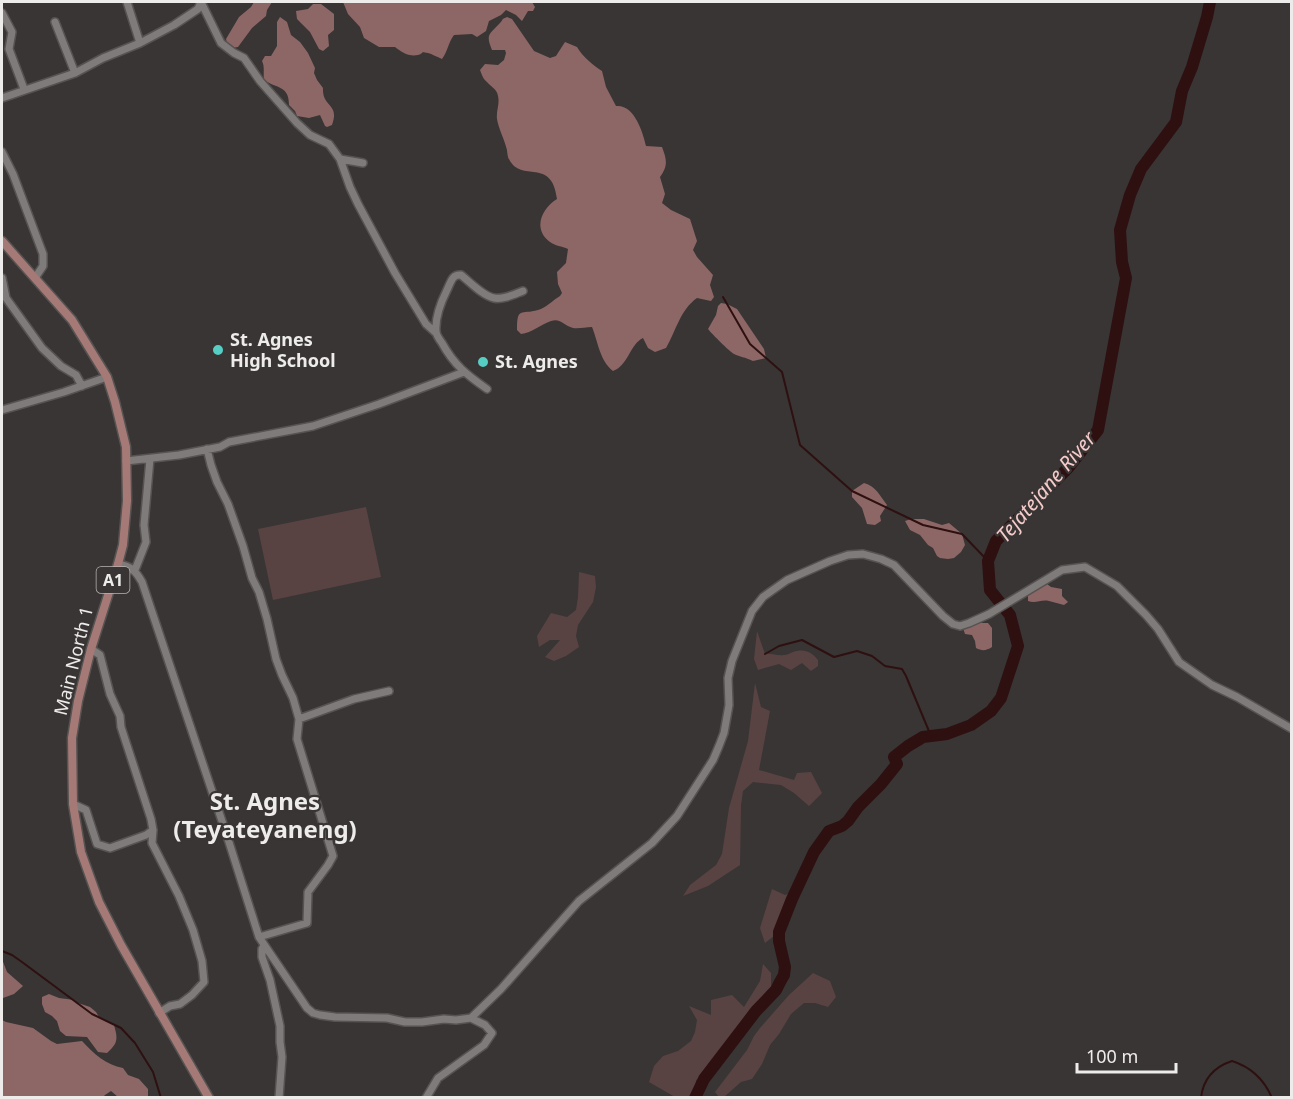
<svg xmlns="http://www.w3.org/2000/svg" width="1293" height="1099" font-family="'Noto Sans',sans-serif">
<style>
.green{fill:#584342}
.forest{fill:#8d6765}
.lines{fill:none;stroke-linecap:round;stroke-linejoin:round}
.stream{stroke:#2e1010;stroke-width:2}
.river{stroke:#2e1010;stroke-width:12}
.minor-casing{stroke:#565352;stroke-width:10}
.major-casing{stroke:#565352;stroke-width:11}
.minor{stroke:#7f7b7a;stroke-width:7}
.major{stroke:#a57976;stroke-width:8}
.poi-dot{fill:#56cec4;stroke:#393535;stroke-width:2}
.labels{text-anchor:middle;stroke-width:4.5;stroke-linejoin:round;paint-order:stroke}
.shield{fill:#393535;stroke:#b8b5b4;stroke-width:1.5}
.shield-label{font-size:16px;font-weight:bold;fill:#eeeceb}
.poi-label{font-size:18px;font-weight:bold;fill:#eeeceb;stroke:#393535;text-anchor:start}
.street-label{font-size:18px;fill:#eeeceb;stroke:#393535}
.water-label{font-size:20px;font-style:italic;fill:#f6ccca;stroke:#393535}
.district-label{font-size:24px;font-weight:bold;fill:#eeeceb;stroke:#393535}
</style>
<rect width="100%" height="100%" fill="#393535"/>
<!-- green -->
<path class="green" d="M366,507L381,577L273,600L258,529Z
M579,572L595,576L596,587L593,602L578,625L576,636L579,647L566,656L554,661L545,657L560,640H550L539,647L537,636L551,613L567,617L576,610L578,597Z
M757,631L765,654C771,653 778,656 784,655C787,655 790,653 793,652C804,648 812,652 818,660V666L811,671L802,663L791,670L779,664L758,670L754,659Z
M755,683L761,707L770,711L759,770L794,780L797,773L811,772L822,793L809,806L794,793L781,785L753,782L743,791L741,805L740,865L708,886L683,896L690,885L716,865L722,854L729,808L748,741Z
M772,889L785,895L796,891L779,932L765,943L760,928Z
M763,964L771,973V987L707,1075L696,1080L695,1097H675L649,1082L654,1066L663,1056L678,1051L691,1041L695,1032L697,1020L689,1006L711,1015V1000L732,995L744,1007L760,981Z
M813,973L830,981L836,997L828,1007L815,1003H804L791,1014L779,1034L770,1045L762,1064L752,1079L741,1082L724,1097H719L715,1092L747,1050L754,1036L760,1028L789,995Z"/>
<!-- forest -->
<path class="forest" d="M254,2H272L267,10L266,16L252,28L238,47L232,48L227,43L226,39L239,17L251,7Z
M343,2H532L535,7L533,11H528L522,21L516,15L506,10L501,15L489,21L486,31L477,37L472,34L454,35C448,43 448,51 442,59C437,57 432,54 428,53C419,51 425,53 418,55C409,57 401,52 395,47H379L364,38L360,27L348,14Z
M313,4H321L334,14V30L328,35L329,46L323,51L319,49L310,32L297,19L296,11L308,9Z
M280,17L287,22L291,35L300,42L308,53L315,68L314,73L317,80L323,88C322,108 340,103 332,125L327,127L325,126L320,115L309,118L297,116L295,111L289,105C289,85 277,89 264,80C263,73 265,67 262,61L265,56H271L277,46V22Z
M507,17L512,19L534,51L550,58L556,56L565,42L577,47C583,57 593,65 602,71L606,87L616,106C634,104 643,132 646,146L662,147C667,160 668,166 660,177L665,194L662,203L671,210L690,219L697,241L693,250L697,257L713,275L710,285L714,297L711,301L697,298C680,310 676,331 666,348L655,352L648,348L643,338C630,344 628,366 613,371C600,361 598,342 592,327C585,327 579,329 573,328C564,326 561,318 551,321C541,324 532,333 521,334L517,330C517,306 521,315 538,310C546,308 553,300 560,296L562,293L558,284L557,272L566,263L568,249C562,246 555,246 550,242C532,229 542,208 557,199C552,156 521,184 509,159C508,159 507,151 507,150C505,141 498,127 497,119C496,111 500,104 498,96C497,89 491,87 487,82C483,79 482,75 480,70L485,64L498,65L504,60L506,53L505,50H492C485,34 490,34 500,23C506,16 499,21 507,17Z
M721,303L727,304L737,309L764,349L766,358L753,361C745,357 740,357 734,354C729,351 712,334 708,329L716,315L718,306Z
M864,483C876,486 880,496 887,505L880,516L881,521L875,525L867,524L862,508L852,497V491Z
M911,519H924L942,525L949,523L962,534L965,545L961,552L954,558L948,559L940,558L937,556L933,548L928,545L920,535L910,530L905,521Z
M1047,584L1051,587L1062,589V596L1068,602L1064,605C1059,604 1054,602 1049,601C1041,599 1036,604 1028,601V594Z
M980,623H988L992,628V647C986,651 982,651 976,648L975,641L972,635L965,634L963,628Z
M2,959L7,972L23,986L14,994L3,998L2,997Z
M49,994L59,998L74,1000L78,1003L90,1007L96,1012L99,1017L114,1025C118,1039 118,1043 107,1053L98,1052L87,1037L66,1036L60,1031L57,1021L52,1016L45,1012L42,1004V997Z
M2,1020L6,1022L33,1028L51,1041L57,1044L82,1041C94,1054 106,1065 123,1068L128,1075L139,1079L148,1089V1097H118L111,1091L105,1095L103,1097H2Z"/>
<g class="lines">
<!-- stream -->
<path class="stream" d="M723,297L750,344L782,372L800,445L852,491L923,525L962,534L988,561
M765,654L779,646L802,640L834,657L857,651L872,656L885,666L902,669L906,676L931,736
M2,951L12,955L22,962L92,1014L121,1028L135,1043L153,1072L161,1098
M1201,1098C1203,1079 1214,1067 1232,1061C1251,1067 1264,1079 1272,1098"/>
<!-- river -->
<path class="river" d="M695,1098L704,1079L756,1011L776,990L780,982L784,975L785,967L779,941V932L792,899L814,852L829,831L842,826L848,821L858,807L881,784L897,764L894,757L908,746L923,737L947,734L971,725L991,711L1001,698L1018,646L1010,615L990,590L988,561L996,541L1068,468L1098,430L1126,278L1122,262L1120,230L1130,195L1141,169L1176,122L1182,91L1192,67L1207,17L1210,2"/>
<!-- minor casing -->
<g class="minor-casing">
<path id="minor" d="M127,2L140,43
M201,2L221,43L234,53L244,58L260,81L297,123L310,135L329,144L340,159L363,163
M2,13L12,32L9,49L24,89
M55,22L75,73
M2,98L75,73L103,58L140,43L174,25L198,9L201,2
M2,152L13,174L43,254V266L35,278
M340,159L350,187L358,204L395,273L426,324L436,333
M2,278L6,298L42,348L61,366L76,375L82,386
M487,389C467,375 454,365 442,343C439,339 436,335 436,331C435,317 441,302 447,290C451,282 452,274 461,275C470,282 483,296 494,298C503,300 515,294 523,291
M2,410L64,392L107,377
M207,449L211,465L217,482L228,504L243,546L252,578L259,592L267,619L276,659L282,675L293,698L299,719L354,699L389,691
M126,461L179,455L220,447L229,442L313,426L379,404L464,372
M118,564C132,567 135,570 142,582L228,839L259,937L307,1008L313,1013L320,1015L335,1017L387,1018L405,1022H422L444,1019L456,1020L471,1018L501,989L579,901L652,843L677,816L713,760L719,746L724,733L729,705L728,678L732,661L752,611L763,597L787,580L830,561L848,555L863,554L881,559L894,565L943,616L953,624L960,626L969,623L989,614L1062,570L1085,567L1117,586L1146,615L1158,629L1179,662L1212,685L1237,697L1292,729
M135,570L146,542L144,525L150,459
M91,649L100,655L110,694L120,716L121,727L151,819L153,830L152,843L179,896L193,930L202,961L204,982L192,995L180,1004L170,1006L159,1013
M73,804L86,810L97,844L110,848L146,835L153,830
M259,937L307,923L308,892L328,865L333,856L297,739L299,719
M264,946L262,949V957L270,980L280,1026V1042L282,1057L279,1098
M426,1098L438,1078L484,1045L492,1033L485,1025L471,1018"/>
</g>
<!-- major casing -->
<g class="major-casing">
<path id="major" d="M2,241L72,320L107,377L115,402L126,447L127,501L123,545L118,564L91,649L78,701L72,738L73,804L81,852L99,902L121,945L209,1098"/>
</g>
<!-- minor -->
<use href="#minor" class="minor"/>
<!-- major -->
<use href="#major" class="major"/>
</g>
<!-- markers -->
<g class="poi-dot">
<circle cx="218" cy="350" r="6"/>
<circle cx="483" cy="362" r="6"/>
</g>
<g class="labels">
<!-- shield labels -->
<rect class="shield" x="96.5" y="567" width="33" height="26" rx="4.5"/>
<g class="shield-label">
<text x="113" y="586">A1</text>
</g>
<!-- poi labels -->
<g class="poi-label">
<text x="230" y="346">St. Agnes<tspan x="230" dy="21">High School</tspan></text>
<text x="495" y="368">St. Agnes</text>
</g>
<!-- street labels -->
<g class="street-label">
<text transform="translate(74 661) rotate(-76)" y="6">Main North 1</text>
</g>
<!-- water labels -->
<g class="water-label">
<text transform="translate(1046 487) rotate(-49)" y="7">Tejatejane River</text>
</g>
<!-- district labels -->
<g class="district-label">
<text x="265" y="810">St. Agnes<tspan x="265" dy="28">(Teyateyaneng)</tspan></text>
</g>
</g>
<!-- border -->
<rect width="1293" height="1099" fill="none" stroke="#eeeceb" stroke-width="6"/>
<!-- scale -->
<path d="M1077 1063v9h99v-9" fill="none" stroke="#eeeceb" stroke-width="3"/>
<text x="1086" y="1063" font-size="18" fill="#eeeceb" stroke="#393535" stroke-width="4.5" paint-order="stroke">100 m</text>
</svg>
